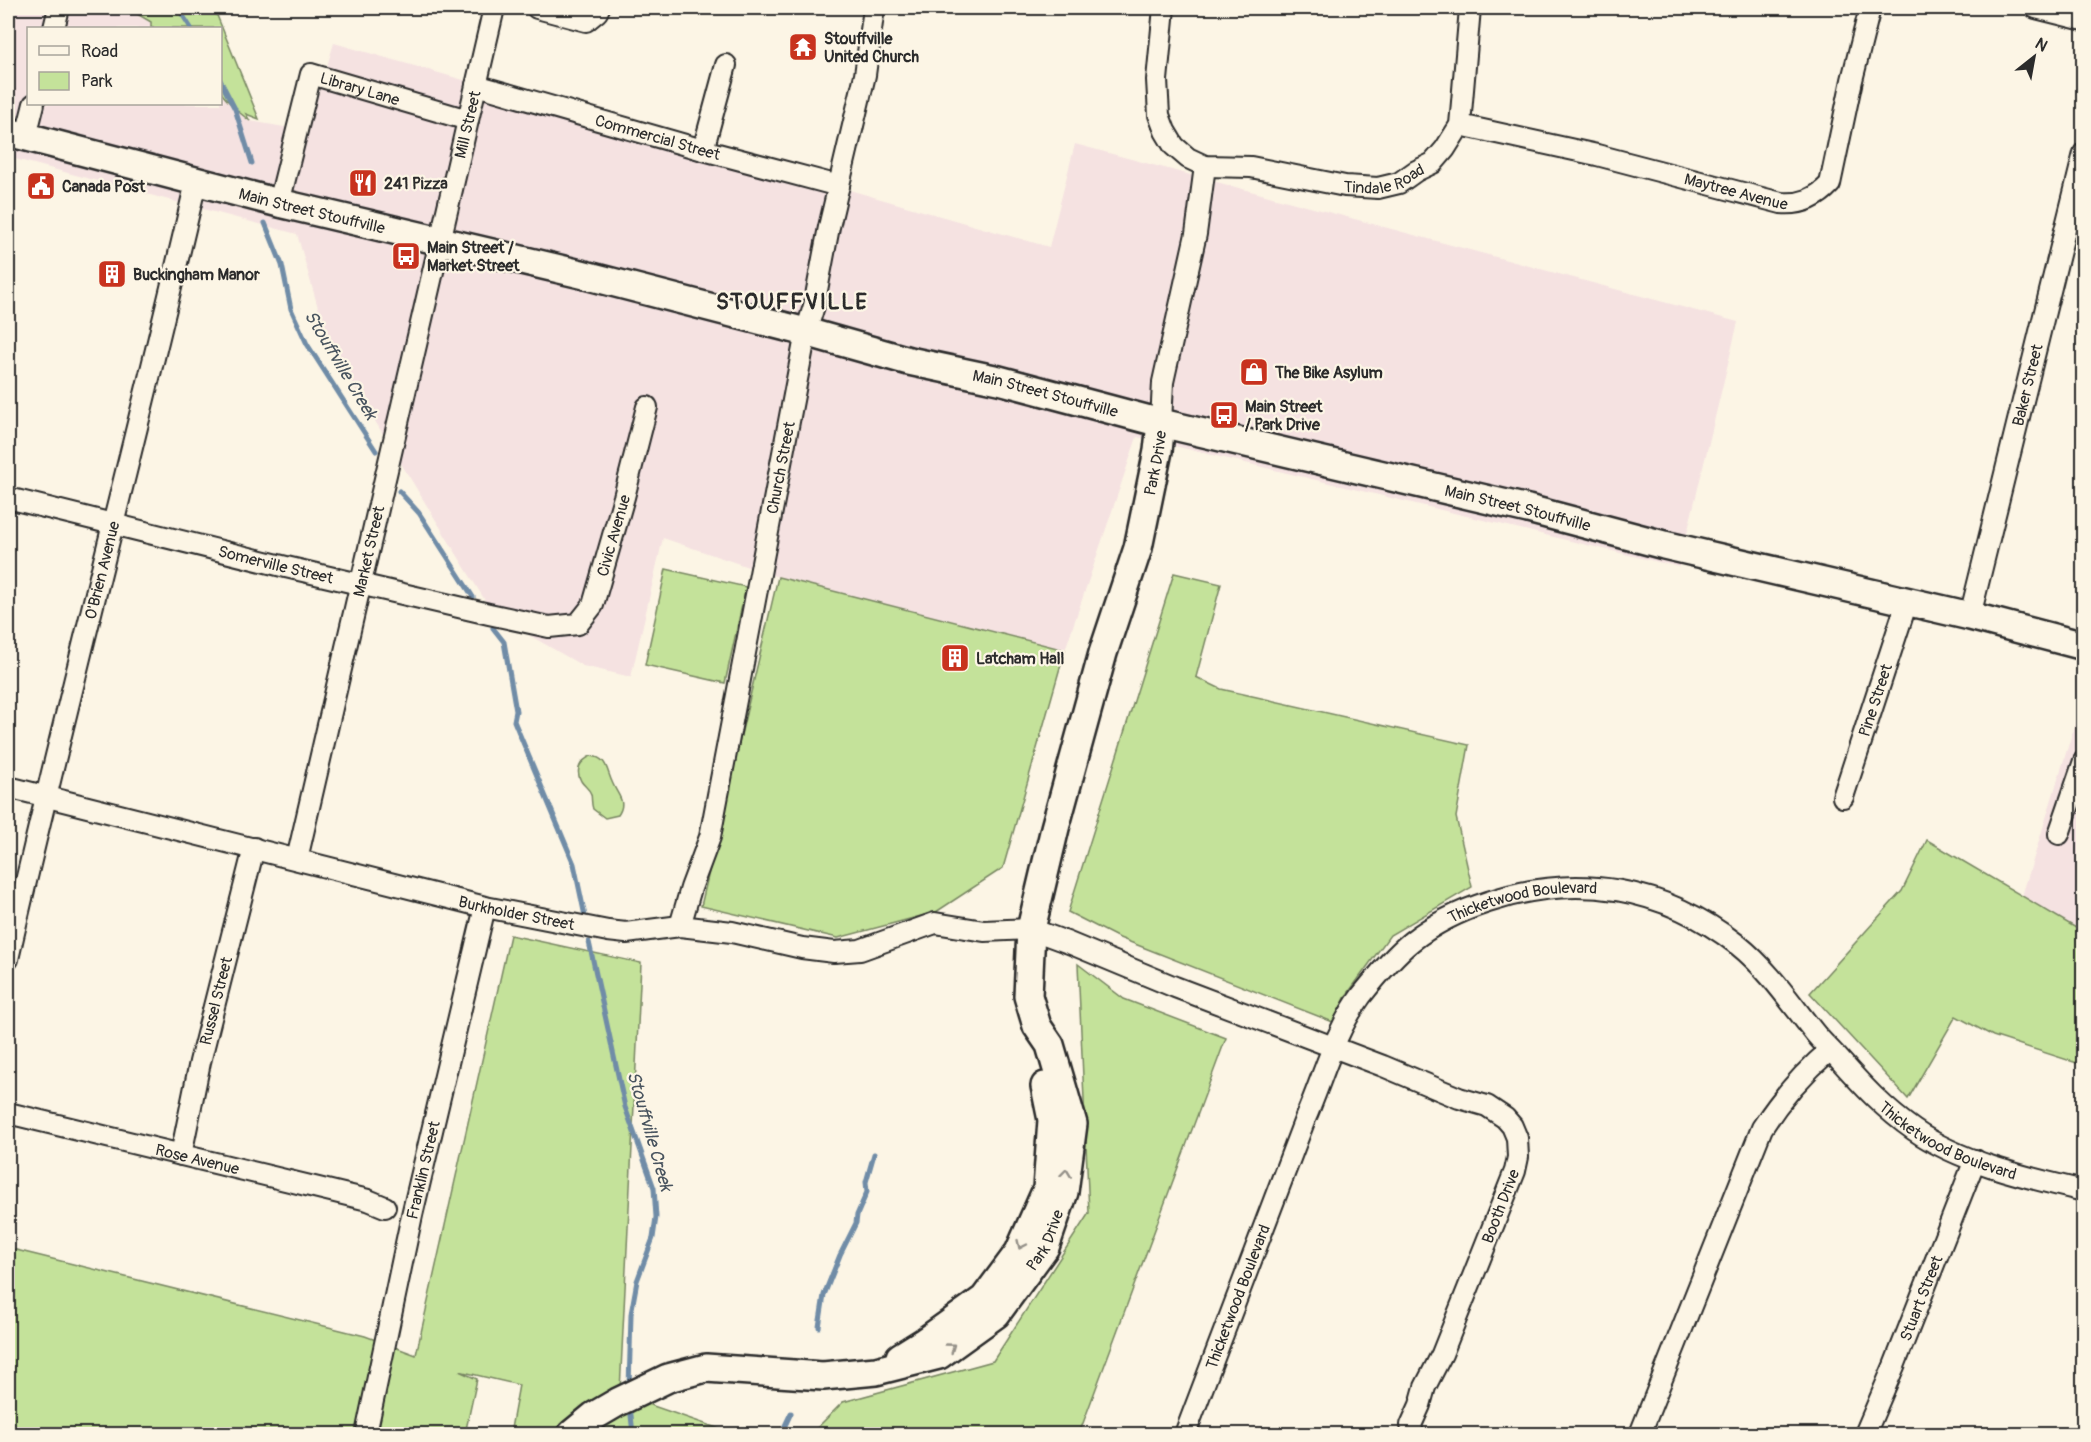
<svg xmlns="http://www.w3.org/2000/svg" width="2091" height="1442" font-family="Pangolin,sans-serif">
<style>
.built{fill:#f5e2e1}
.green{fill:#c4e29a;stroke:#788662;stroke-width:1.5}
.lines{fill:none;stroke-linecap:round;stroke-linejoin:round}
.stream{stroke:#6f8ca7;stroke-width:5}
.street-casing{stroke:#2b2b2b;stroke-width:24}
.secondary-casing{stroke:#2b2b2b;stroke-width:32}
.street{stroke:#fcf5e5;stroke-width:20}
.secondary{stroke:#fcf5e5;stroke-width:27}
.oneway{stroke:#949088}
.labels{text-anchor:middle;stroke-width:4.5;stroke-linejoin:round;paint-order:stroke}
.poi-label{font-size:16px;font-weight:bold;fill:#2b2b2b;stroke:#fcf5e5;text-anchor:start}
.street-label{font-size:16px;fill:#2b2b2b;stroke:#fcf5e5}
.water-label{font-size:18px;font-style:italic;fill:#48535e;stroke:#fcf5e5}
.district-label{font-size:22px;font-weight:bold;letter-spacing:1.5px;fill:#2b2b2b;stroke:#fcf5e5}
</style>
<rect width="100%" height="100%" fill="#fcf5e5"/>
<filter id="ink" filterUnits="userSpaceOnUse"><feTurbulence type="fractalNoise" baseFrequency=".0167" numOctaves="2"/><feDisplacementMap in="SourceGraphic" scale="12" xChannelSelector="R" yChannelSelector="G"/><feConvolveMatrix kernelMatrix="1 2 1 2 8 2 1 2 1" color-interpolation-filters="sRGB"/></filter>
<g filter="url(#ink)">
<!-- built -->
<path class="built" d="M8,8H127L151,23V28H28V104H220L221,93L250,121L307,131L334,43L1049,247L1075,144L1738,322L1679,567L1137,437L1065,650L778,577L663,538L631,677L583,666L494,615L329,346L297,234L8,157Z
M2083,698V932L2022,896Z"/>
<!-- green -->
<path class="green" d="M127,8H214L259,119L246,114L250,121L235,109L221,93L220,28H151V22Z
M666,569L746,587L725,683L645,665Z
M1174,573L1221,584L1196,677L1221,689L1469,745L1456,817L1472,887L1390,935L1346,996L1333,1022L1117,937L1068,912Z
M778,577L1065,650L1003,868L936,912L838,938L701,906Z
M591,756C608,758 606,770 613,784C618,796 627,802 618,815L605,818L593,809C591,804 592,799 591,794C589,788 584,786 581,781C575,770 580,761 591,756Z
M1927,840L2083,932V1065L1993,1036L1956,1016L1908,1099L1810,993L1902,891Z
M510,935L641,963L619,1411L639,1401L734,1434H510L519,1385L459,1371L477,1379L465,1434H8V1248L365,1336L416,1355Z
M1078,964L1124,999L1226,1038L1079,1434H811L843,1402L993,1361L1089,1213Z"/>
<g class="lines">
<!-- stream -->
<path class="stream" d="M178,8L191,28
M220,80L235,109L252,163
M265,223L282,265L291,309L307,344L376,451
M399,491L419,513L473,597
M493,628L504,642L516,711L514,721L574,864L585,916
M589,942L625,1107L654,1188L656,1217L653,1238L637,1281L631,1314L629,1388
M819,1327L824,1295L840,1255L856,1223L857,1215L867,1192L866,1182L874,1154
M630,1406L633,1434
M781,1434L791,1413"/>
<!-- street casing -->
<g class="street-casing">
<g id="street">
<path d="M537,8L586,21L597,12L599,8"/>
<path id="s1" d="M1164,8L1157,80L1159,115L1165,131L1174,146L1188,158L1205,166L1251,167L1345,186L1378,188L1399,183L1416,171L1433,163L1445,149L1460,125L1470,8"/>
<path d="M2036,8L2084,20"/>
<path d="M54,28L59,8"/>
<path id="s2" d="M476,85L703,150L839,186"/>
<path id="s3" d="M1460,125L1597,155L1781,203C1801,205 1816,199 1830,184L1852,80L1870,8"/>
<path d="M26,136L34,104"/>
<path d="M703,150L726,65"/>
<path id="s4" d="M279,203L311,74L468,120"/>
<path d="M1161,423L1163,382L1196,234L1205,166"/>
<path id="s5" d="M8,498L286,567L489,614L549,627L578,624L593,605L624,497L647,407"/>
<path id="s6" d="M1970,616L2084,153"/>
<path id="s7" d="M8,787L485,907L608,931L626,933L680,926L732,932L802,948L834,952L860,950L935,923L984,931L1031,929L1069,943L1175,987L1383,1066L1459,1098L1487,1106L1505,1118L1512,1126L1517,1138L1518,1157L1515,1171L1442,1354L1425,1387L1420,1405L1411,1425L1413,1434"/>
<path id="s8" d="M1843,797L1907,602"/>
<path d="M2059,834L2084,761"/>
<path id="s9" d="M297,859L494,8"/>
<path id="s10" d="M680,926L691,888L710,837L806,332L814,306L829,227L865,75L874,8"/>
<path id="s11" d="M8,959C67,699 136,441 196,182"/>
<path id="s12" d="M8,1113L368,1200L385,1207"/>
<path id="s13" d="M181,1155L200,1062L254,848"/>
<path id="s14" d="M366,1434L412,1215L485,907"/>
<path id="s15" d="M1185,1434L1305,1119C1323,1078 1334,1033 1361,996C1376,977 1393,956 1412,941C1435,923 1460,911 1488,902C1577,872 1664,887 1738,945C1768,969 1790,1002 1814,1032C1821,1041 1830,1049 1838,1058C1862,1085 1884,1109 1914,1130C1961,1163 2029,1178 2084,1191"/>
<path d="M1640,1434L1762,1128C1782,1097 1802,1074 1830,1050"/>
<path id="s16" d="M1865,1434L1894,1366L1975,1160"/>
</g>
</g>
<!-- secondary casing -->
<g class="secondary-casing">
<g id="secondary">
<path id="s17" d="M8,132L279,203L581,274L806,332L909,361L999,380L1161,423L1528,509L1664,545L1970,616L2084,646"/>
<path d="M900,1357L924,1342L984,1299L1019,1252L1047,1189L1052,1120L1045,1086"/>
<path id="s18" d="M572,1434L594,1416L618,1402L668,1378L706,1368L823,1376L876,1371L939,1355L996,1314L1045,1247L1064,1192L1073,1124L1050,1045L1037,1026L1028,996L1031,929L1055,828L1103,653L1138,548L1158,451L1161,423"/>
</g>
</g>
<!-- street -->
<use href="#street" class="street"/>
<!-- secondary -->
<use href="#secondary" class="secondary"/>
</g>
<!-- one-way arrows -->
<defs><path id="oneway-chevron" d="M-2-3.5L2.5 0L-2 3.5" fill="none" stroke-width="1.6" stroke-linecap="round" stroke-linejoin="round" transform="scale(1.5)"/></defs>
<g class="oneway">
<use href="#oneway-chevron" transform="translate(1066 1173) rotate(-83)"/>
<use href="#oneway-chevron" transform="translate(1021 1245) rotate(115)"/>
<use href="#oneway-chevron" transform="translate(951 1347) rotate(-36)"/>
</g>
</g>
<!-- icons -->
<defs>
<g id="temple-square" transform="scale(1.5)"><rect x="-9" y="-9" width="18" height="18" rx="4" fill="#c8321e" stroke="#fcf5e5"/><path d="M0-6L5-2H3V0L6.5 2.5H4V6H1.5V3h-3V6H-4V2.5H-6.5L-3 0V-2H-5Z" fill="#fff"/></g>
<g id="restaurant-square" transform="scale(1.5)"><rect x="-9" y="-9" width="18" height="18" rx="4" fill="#c8321e" stroke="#fcf5e5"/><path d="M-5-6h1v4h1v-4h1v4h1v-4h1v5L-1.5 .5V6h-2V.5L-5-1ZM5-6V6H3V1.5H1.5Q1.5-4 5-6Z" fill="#fff"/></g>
<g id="civic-square" transform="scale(1.5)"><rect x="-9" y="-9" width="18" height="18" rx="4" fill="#c8321e" stroke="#fcf5e5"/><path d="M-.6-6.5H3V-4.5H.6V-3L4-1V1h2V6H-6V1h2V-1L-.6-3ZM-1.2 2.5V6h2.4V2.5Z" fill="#fff"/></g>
<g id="bus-square" transform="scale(1.5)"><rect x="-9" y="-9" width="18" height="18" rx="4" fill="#c8321e" stroke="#fcf5e5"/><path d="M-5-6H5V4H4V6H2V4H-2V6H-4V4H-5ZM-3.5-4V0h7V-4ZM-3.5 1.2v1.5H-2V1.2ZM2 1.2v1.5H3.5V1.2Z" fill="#fff"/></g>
<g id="building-square" transform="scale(1.5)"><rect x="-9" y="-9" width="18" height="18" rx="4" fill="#c8321e" stroke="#fcf5e5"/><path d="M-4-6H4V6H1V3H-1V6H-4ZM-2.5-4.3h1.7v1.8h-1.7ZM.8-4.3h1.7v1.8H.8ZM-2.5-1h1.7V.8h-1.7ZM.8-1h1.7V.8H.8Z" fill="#fff"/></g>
<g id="shop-square" transform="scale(1.5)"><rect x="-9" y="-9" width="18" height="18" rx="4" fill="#c8321e" stroke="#fcf5e5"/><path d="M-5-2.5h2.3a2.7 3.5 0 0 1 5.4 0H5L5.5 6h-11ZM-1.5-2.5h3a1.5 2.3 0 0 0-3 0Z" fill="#fff"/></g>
</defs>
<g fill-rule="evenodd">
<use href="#temple-square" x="803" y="47"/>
<use href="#restaurant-square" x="363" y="183"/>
<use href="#civic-square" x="41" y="186"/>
<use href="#bus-square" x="406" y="256"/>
<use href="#building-square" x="112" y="274"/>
<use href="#shop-square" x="1254" y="372"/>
<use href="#bus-square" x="1224" y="415"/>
<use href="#building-square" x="955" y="658"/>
</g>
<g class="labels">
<!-- poi labels -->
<g class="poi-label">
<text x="824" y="44">Stouffville<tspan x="824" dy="18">United Church</tspan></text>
<text x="384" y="189">241 Pizza</text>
<text x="62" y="192">Canada Post</text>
<text x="427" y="253">Main Street /<tspan x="427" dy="18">Market Street</tspan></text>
<text x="133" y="280">Buckingham Manor</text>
<text x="1275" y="378">The Bike Asylum</text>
<text x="1245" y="412">Main Street<tspan x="1245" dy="18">/ Park Drive</tspan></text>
<text x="976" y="664">Latcham Hall</text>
</g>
<!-- street labels -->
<g class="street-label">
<text dy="6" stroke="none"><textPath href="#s4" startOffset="184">Library Lane</textPath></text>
<text dy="6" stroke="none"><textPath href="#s9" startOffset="754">Mill Street</textPath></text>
<text dy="6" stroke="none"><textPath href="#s2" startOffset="189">Commercial Street</textPath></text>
<text dy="6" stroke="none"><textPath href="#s1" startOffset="362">Tindale Road</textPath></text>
<text dy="6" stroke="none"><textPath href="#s3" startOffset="284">Maytree Avenue</textPath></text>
<text dy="6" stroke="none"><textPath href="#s17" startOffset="314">Main Street Stouffville</textPath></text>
<text dy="6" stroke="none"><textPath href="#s6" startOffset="238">Baker Street</textPath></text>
<text dy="6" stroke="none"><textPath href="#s17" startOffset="1070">Main Street Stouffville</textPath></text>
<text dy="6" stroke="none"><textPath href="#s18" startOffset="1353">Park Drive</textPath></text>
<text dy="6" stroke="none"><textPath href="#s10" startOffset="470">Church Street</textPath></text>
<text dy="6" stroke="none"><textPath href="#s17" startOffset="1556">Main Street Stouffville</textPath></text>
<text dy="6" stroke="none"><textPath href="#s5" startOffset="682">Civic Avenue</textPath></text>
<text dy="6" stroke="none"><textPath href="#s9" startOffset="316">Market Street</textPath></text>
<text dy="6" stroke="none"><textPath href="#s5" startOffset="276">Somerville Street</textPath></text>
<text dy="6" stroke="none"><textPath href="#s11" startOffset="400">O'Brien Avenue</textPath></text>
<text dy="6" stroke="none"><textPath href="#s8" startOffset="102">Pine Street</textPath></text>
<text dy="6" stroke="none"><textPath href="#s15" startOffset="668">Thicketwood Boulevard</textPath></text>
<text dy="6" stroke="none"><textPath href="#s7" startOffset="524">Burkholder Street</textPath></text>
<text dy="6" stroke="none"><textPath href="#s13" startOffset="158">Russel Street</textPath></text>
<text dy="6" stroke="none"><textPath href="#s15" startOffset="1190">Thicketwood Boulevard</textPath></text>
<text dy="6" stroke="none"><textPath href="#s12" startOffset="195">Rose Avenue</textPath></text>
<text dy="6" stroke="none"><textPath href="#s14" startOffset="270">Franklin Street</textPath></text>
<text transform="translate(1500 1206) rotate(-69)" y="6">Booth Drive</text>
<text dy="6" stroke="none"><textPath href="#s18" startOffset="546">Park Drive</textPath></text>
<text dy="6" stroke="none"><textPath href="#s15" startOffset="147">Thicketwood Boulevard</textPath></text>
<text dy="6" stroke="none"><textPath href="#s16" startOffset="147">Stuart Street</textPath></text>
</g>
<!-- water labels -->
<g class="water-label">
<text transform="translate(341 365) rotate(59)" y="6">Stouffville Creek</text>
<text transform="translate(650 1131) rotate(74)" y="6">Stouffville Creek</text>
</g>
<!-- district labels -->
<g class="district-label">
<text x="792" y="309">STOUFFVILLE</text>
</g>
</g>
<!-- margin -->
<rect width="2091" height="1442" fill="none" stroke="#fcf5e5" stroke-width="30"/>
<rect x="15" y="15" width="2061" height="1412" fill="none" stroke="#2b2b2b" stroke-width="2" filter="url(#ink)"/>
<!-- legend -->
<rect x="27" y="27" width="195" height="78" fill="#fcf5e5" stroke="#a8a49b" stroke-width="1.5"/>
<rect x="39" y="46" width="30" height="9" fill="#fcf5e5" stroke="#a8a49b" stroke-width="1.5"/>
<text x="81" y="57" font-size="18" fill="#2b2b2b">Road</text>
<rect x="39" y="72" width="30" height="18" fill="#c4e29a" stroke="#a8a49b" stroke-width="1.5"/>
<text x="81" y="87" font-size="18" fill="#2b2b2b">Park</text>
<!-- north arrow -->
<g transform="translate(2034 57) rotate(31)" stroke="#fcf5e5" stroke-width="4.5" paint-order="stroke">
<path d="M0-4.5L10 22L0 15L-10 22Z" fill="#2b2b2b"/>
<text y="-9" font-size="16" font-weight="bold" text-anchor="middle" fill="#2b2b2b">N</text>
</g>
</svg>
